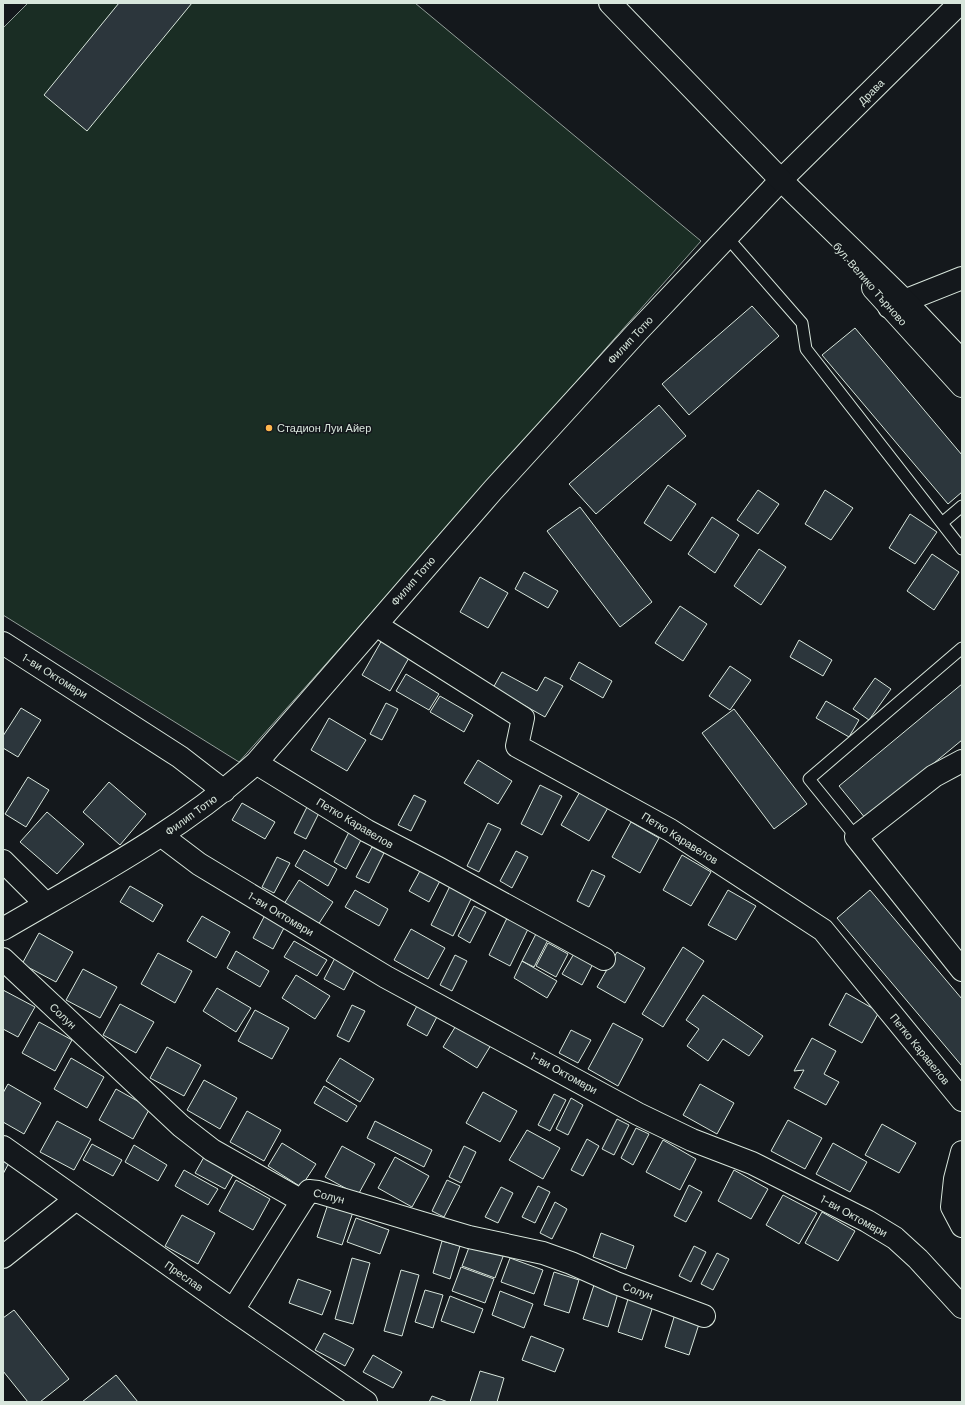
<svg xmlns="http://www.w3.org/2000/svg" width="965" height="1405" font-family="'DM Sans',sans-serif">
<style>
.green{fill:#1a2d24;stroke:#939e99}
.building{fill:#2c363c;stroke:#d8e6dc}
.lines{fill:none;stroke-linecap:round;stroke-linejoin:round}
.lane-casing{stroke:#d8e6dc;stroke-width:13}
.street-casing{stroke:#d8e6dc;stroke-width:24}
.secondary-casing{stroke:#d8e6dc;stroke-width:24}
.lane{stroke:#14181c;stroke-width:11}
.street{stroke:#14181c;stroke-width:22}
.secondary{stroke:#14181c;stroke-width:22}
.poi-dot{fill:#ffb74d;stroke:#14181c;stroke-width:1.5}
.labels{text-anchor:middle;stroke-width:3;stroke-linejoin:round;paint-order:stroke}
.street-label{font-size:11px;fill:#d8e6dc;stroke:#14181c}
.poi-label{font-size:11px;fill:#d8e6dc;stroke:#14181c;text-anchor:start}
</style>
<rect width="100%" height="100%" fill="#14181c"/>
<!-- green -->
<path class="green" d="M28,3H415L701,241L239,762L3,615V28Z"/>
<!-- building -->
<path class="building" d="M119,3H192L87,131L44,95Z
M752,306L779,336L689,415L662,384Z
M855,328L962,455V492L948,504L822,355Z
M659,405L686,436L596,514L569,484Z
M668,485L696,504L671,541L644,523Z
M758,490L779,504L758,534L737,520Z
M825,490L853,508L831,540L805,524Z
M580,507L652,602L620,627L547,531Z
M910,514L937,532L915,564L889,548Z
M712,517L739,535L715,573L688,554Z
M759,549L786,567L761,605L734,586Z
M932,554L959,572L934,610L907,591Z
M524,572L558,591L548,608L515,589Z
M480,577L508,593L488,628L460,612Z
M680,606L707,624L683,661L655,643Z
M382,640L410,656L390,691L362,675Z
M799,640L832,660L823,676L790,657Z
M579,662L612,681L603,698L570,679Z
M730,666L751,680L730,710L709,696Z
M502,672L537,691L545,677L563,686L545,717L493,688Z
M406,674L439,694L429,710L396,691Z
M875,678L891,689L869,720L853,709Z
M962,684V740L866,819L839,786Z
M440,696L473,715L464,732L430,712Z
M826,701L859,720L849,737L816,718Z
M386,703L398,709L382,740L370,734Z
M21,708L41,720L18,757L3,748V736Z
M734,709L807,804L774,829L702,733Z
M329,718L366,740L347,771L311,750Z
M478,760L512,781L498,804L464,783Z
M28,777L49,790L26,827L5,814Z
M109,782L146,814L120,845L83,812Z
M540,785L562,796L542,835L521,824Z
M581,790L609,806L589,841L561,825Z
M414,795L426,801L411,831L398,825Z
M242,803L275,822L265,839L232,820Z
M309,803L321,809L306,839L294,833Z
M47,812L84,844L57,874L20,842Z
M631,822L659,838L640,873L612,857Z
M488,823L501,829L479,872L467,866Z
M349,832L362,838L346,869L334,862Z
M372,847L384,853L369,883L356,877Z
M304,850L337,869L328,886L295,866Z
M516,851L528,857L512,888L500,881Z
M682,855L711,872L691,906L663,890Z
M277,857L290,863L274,893L262,887Z
M421,869L441,879L429,902L409,891Z
M592,870L605,876L589,907L577,901Z
M299,880L333,902L318,925L284,904Z
M130,886L163,905L153,922L120,902Z
M450,886L472,897L453,936L431,925Z
M355,890L388,909L379,926L345,907Z
M728,890L756,906L736,940L708,925Z
M870,890L962,999V1066L837,918Z
M474,906L486,912L470,943L458,936Z
M265,915L285,926L273,949L253,938Z
M202,916L230,932L216,958L187,941Z
M508,916L529,927L510,966L489,955Z
M411,929L445,948L428,979L394,960Z
M538,930L550,936L534,967L522,961Z
M39,933L73,952L56,982L22,964Z
M294,941L327,960L317,976L284,957Z
M548,943L568,954L556,977L536,966Z
M683,947L704,961L663,1027L642,1014Z
M236,951L269,971L260,987L227,968Z
M575,952L594,962L582,985L562,974Z
M617,952L645,968L625,1003L597,987Z
M158,953L192,971L175,1003L141,984Z
M455,955L467,961L452,991L440,985Z
M336,956L356,967L344,990L324,979Z
M522,961L557,981L547,998L514,978Z
M83,969L117,987L100,1018L66,1000Z
M296,975L330,996L315,1019L282,998Z
M217,988L251,1008L236,1032L203,1011Z
M3,990L35,1007L18,1037L3,1029Z
M846,993L879,1012L862,1043L829,1025Z
M703,995L763,1036L749,1056L723,1039L708,1061L687,1046L699,1029L686,1020Z
M419,1002L439,1013L427,1036L407,1025Z
M120,1004L154,1022L136,1053L103,1035Z
M352,1005L365,1011L349,1042L337,1036Z
M255,1010L289,1028L272,1059L238,1041Z
M39,1022L72,1040L55,1071L22,1053Z
M613,1023L643,1039L618,1086L588,1069Z
M457,1024L491,1045L477,1068L443,1047Z
M571,1030L591,1040L578,1063L559,1053Z
M812,1038L836,1051L824,1074L839,1082L826,1105L794,1088L804,1070L794,1071Z
M167,1047L201,1065L184,1096L150,1078Z
M71,1058L104,1077L87,1108L54,1089Z
M340,1058L374,1079L360,1102L326,1081Z
M204,1080L237,1098L220,1129L187,1110Z
M8,1084L41,1103L24,1134L3,1122V1093Z
M700,1084L734,1103L717,1134L683,1115Z
M324,1086L357,1106L347,1122L314,1103Z
M116,1089L150,1108L133,1139L99,1120Z
M483,1092L517,1111L500,1142L466,1123Z
M554,1094L566,1100L550,1131L538,1125Z
M571,1098L583,1105L568,1135L556,1129Z
M247,1111L281,1130L264,1161L230,1142Z
M617,1119L629,1125L614,1155L602,1149Z
M788,1120L822,1138L805,1169L771,1151Z
M57,1121L91,1139L74,1170L40,1152Z
M375,1121L432,1150L424,1167L367,1138Z
M882,1124L916,1143L899,1173L865,1155Z
M636,1128L649,1134L633,1165L621,1158Z
M527,1130L560,1148L543,1179L509,1160Z
M587,1139L599,1146L583,1176L571,1170Z
M663,1140L696,1159L680,1190L646,1172Z
M282,1143L316,1164L301,1187L268,1166Z
M833,1143L867,1162L850,1192L816,1174Z
M92,1144L122,1160L113,1176L83,1160Z
M134,1145L167,1165L158,1181L125,1162Z
M342,1146L375,1164L358,1195L325,1177Z
M464,1146L476,1152L461,1183L449,1177Z
M204,1157L234,1173L225,1189L195,1173Z
M395,1157L429,1176L412,1207L378,1188Z
M3,1159L9,1163L3,1174Z
M184,1170L218,1189L208,1205L175,1186Z
M734,1170L768,1189L751,1219L718,1201Z
M236,1180L270,1199L253,1230L219,1211Z
M447,1180L460,1186L444,1217L432,1211Z
M689,1185L702,1192L686,1222L674,1216Z
M538,1186L550,1192L535,1223L522,1217Z
M501,1187L513,1193L498,1223L485,1217Z
M783,1195L817,1213L799,1244L766,1225Z
M555,1202L567,1209L552,1239L540,1233Z
M328,1204L353,1212L342,1245L317,1237Z
M822,1212L855,1231L838,1261L805,1243Z
M182,1215L215,1233L198,1264L165,1246Z
M356,1218L389,1230L380,1254L347,1242Z
M601,1233L634,1246L626,1269L593,1257Z
M442,1241L460,1246L450,1279L433,1273Z
M471,1242L504,1254L495,1278L462,1266Z
M694,1246L706,1252L691,1282L679,1276Z
M717,1253L729,1259L713,1290L701,1284Z
M352,1258L370,1263L353,1324L335,1319Z
M510,1258L543,1270L534,1294L501,1282Z
M461,1267L494,1279L485,1303L452,1291Z
M401,1270L419,1275L402,1336L384,1331Z
M554,1272L579,1280L569,1313L544,1305Z
M298,1279L331,1291L322,1315L289,1303Z
M594,1285L618,1293L608,1327L583,1319Z
M425,1290L443,1295L433,1328L415,1322Z
M500,1291L533,1304L524,1328L492,1315Z
M450,1296L483,1309L474,1333L441,1321Z
M628,1299L653,1306L642,1340L618,1332Z
M14,1310L69,1379L40,1402H28L3,1371V1318Z
M675,1314L700,1321L689,1355L665,1347Z
M324,1333L354,1349L345,1366L315,1350Z
M531,1336L564,1349L555,1372L522,1360Z
M373,1355L402,1372L393,1388L363,1372Z
M480,1371L504,1378L497,1402H470Z
M116,1375L138,1402H82Z
M432,1396L448,1402H429Z"/>
<g class="lines">
<!-- lane casing -->
<g class="lane-casing">
<path id="lane" d="M727,237L802,323L806,349L962,549
M942,523L962,506
M856,837L809,779L962,648"/>
</g>
<!-- street casing -->
<g class="street-casing">
<path id="street" d="M889,307L962,278
M376,625L523,718L517,746L670,830L823,930L962,1100
M3,643L180,757L224,791
M962,761L934,776L856,837L962,970
M256,763L367,831L438,868L604,959
M162,836L199,864L386,977L638,1114L692,1140L752,1163L867,1221L895,1238L918,1259L962,1307
M3,861L46,904
M3,929C92,877 179,832 256,763L493,490L638,331L781,180L960,3
M3,959L181,1126L212,1150L302,1201L309,1191L318,1192L469,1237L543,1253L571,1263L616,1283L704,1316
M3,1147L233,1310L366,1402
M962,1152L955,1179L952,1207L962,1226
M3,1257L76,1199
M233,1310L302,1201"/>
</g>
<!-- secondary casing -->
<g class="secondary-casing">
<path id="secondary" d="M610,3L781,180L904,300L962,361
M873,288L962,386"/>
</g>
<!-- lane -->
<use href="#lane" class="lane"/>
<!-- street -->
<use href="#street" class="street"/>
<!-- secondary -->
<use href="#secondary" class="secondary"/>
</g>
<!-- markers -->
<circle class="poi-dot" cx="269" cy="428" r="4"/>
<g class="labels">
<!-- street labels -->
<g class="street-label">
<text transform="translate(871 92) rotate(-45)" y="4">Драва</text>
<text transform="translate(870 284) rotate(49)" y="4">бул. Велико Търново</text>
<text transform="translate(630 340) rotate(-47)" y="4">Филип Тотю</text>
<text transform="translate(413 581) rotate(-49)" y="4">Филип Тотю</text>
<text transform="translate(55 676) rotate(32)" y="4">1-ви Октомври</text>
<text transform="translate(191 815) rotate(-36)" y="4">Филип Тотю</text>
<text transform="translate(355 823) rotate(31)" y="4">Петко Каравелов</text>
<text transform="translate(680 838) rotate(32)" y="4">Петко Каравелов</text>
<text transform="translate(281 914) rotate(31)" y="4">1-ви Октомври</text>
<text transform="translate(63 1016) rotate(43)" y="4">Солун</text>
<text transform="translate(920 1049) rotate(51)" y="4">Петко Каравелов</text>
<text transform="translate(564 1073) rotate(29)" y="4">1-ви Октомври</text>
<text transform="translate(329 1196) rotate(14)" y="4">Солун</text>
<text transform="translate(854 1216) rotate(29)" y="4">1-ви Октомври</text>
<text transform="translate(184 1276) rotate(35)" y="4">Преслав</text>
<text transform="translate(638 1291) rotate(20)" y="4">Солун</text>
</g>
<!-- poi labels -->
<g class="poi-label">
<text x="277" y="432">Стадион Луи Айер</text>
</g>
</g>
<!-- border -->
<rect width="965" height="1405" fill="none" stroke="#d8e6dc" stroke-width="8"/>
</svg>
